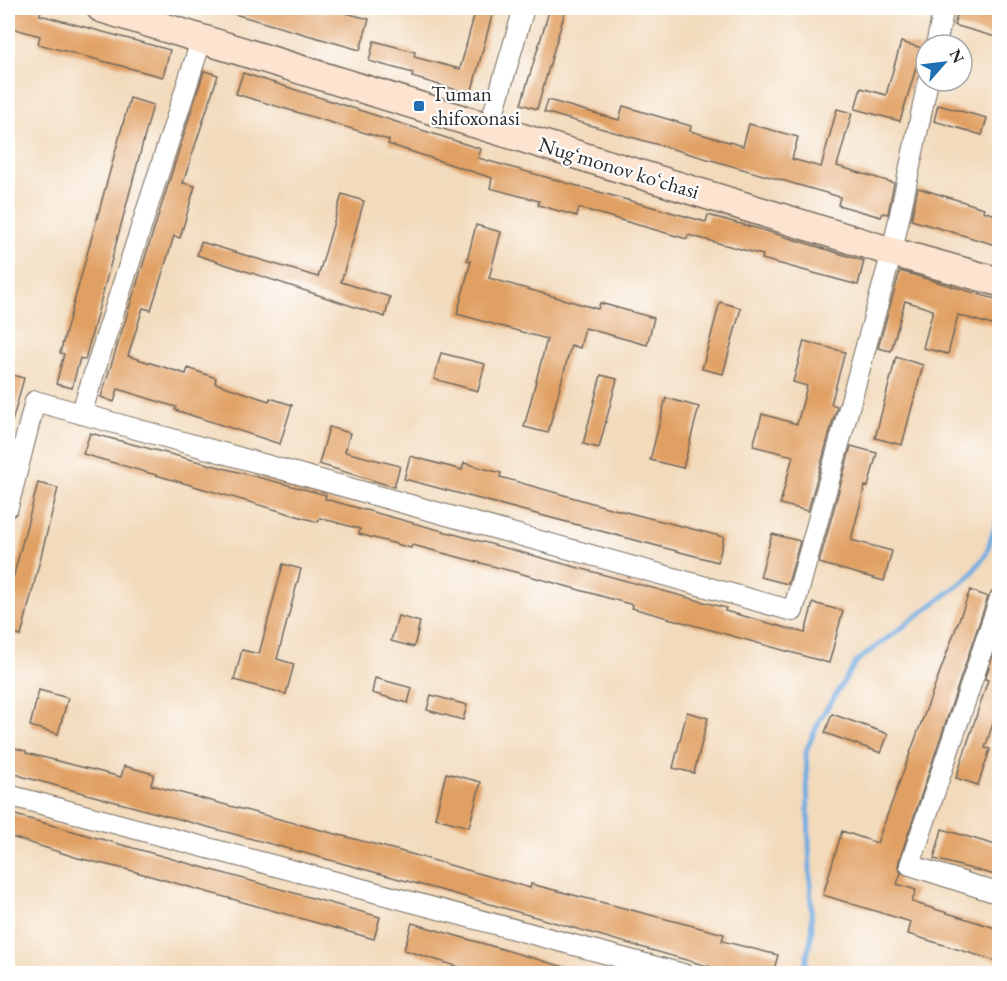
<svg xmlns="http://www.w3.org/2000/svg" width="1007" height="981" font-family="'EB Garamond',serif">
<style>
.lines{fill:none;stroke-linecap:round;stroke-linejoin:round}
.stream{stroke:#70abe1;stroke-width:5}
.building{fill:#e1a064}
.street-casing{stroke:#71685d;stroke-width:22}
.secondary-casing{stroke:#71685d;stroke-width:31}
.street{stroke:#fff;stroke-width:20}
.secondary{stroke:#fde4d0;stroke-width:28}
.poi-dot{fill:#1f6fb2;stroke:#fff;stroke-width:2}
.labels{text-anchor:middle;stroke-width:4.5;stroke-linejoin:round;paint-order:stroke}
.poi-label{font-size:21px;fill:#2b2b2b;stroke:#fff;text-anchor:start}
.street-label{font-size:21px;fill:#2b2b2b;stroke:#fff}
</style>
<rect width="100%" height="100%" fill="#fff"/>
<filter id="ink" filterUnits="userSpaceOnUse"><feTurbulence type="fractalNoise" baseFrequency=".0167" numOctaves="2"/><feDisplacementMap in="SourceGraphic" scale="12" xChannelSelector="R" yChannelSelector="G"/><feConvolveMatrix kernelMatrix="1 2 1 2 8 2 1 2 1" color-interpolation-filters="sRGB"/></filter>
<filter id="wash" filterUnits="userSpaceOnUse"><feTurbulence type="fractalNoise" baseFrequency=".008" numOctaves="4" result="noise"/><feDisplacementMap in="SourceGraphic" scale="24" xChannelSelector="R" yChannelSelector="G"/><feGaussianBlur stdDeviation="1.35" result="paint"/><feColorMatrix in="noise" values="0 0 0 0 0 0 0 0 0 0 0 0 0 0 0 0 0 1.4 0 .05"/><feComposite in="paint" operator="in"/></filter>
<g filter="url(#wash)">
<rect width="100%" height="100%" fill="#f2dabb"/>
<g class="lines">
<!-- stream -->
<path class="stream" d="M803,974L812,933L806,751L820,719L857,661L968,578L986,554L1000,511"/>
</g>
<g id="blocks">
<!-- building -->
<path class="building" d="M8,8H31L41,10L40,15L170,50L163,77L38,44L40,36L8,27Z
M228,8H326L369,19L360,50L227,12Z
M476,8H494L471,94L412,77L413,73L369,61L374,41L415,52L414,57L460,69Z
M550,8H566L537,109L521,104Z
M959,8H999V38L954,25Z
M901,42L922,48L900,121L855,109L861,88L886,95Z
M204,71L218,75L183,183L195,186L180,238L174,236L151,310L143,308L128,356L186,374L188,368L216,378L215,383L269,401L270,398L292,405L280,444L175,410L176,407L118,389L114,402L101,397Z
M243,73L481,149L478,158L706,222L708,215L766,231L864,261L858,285L762,259L763,255L688,235L687,239L579,208L577,216L538,205L539,201L490,188L492,178L388,144L389,140L236,94Z
M130,98L153,105L85,360L80,358L72,388L56,384L64,354L60,353Z
M548,100L619,120L623,106L691,126L690,131L743,146L749,124L798,137L792,159L821,167L837,109L852,113L837,166L894,183L888,214L883,213L881,217L838,205L840,197L544,112Z
M938,105L987,118L982,135L934,121Z
M918,188L984,208L983,211L999,216V246L911,220Z
M342,194L364,201L341,282L390,297L385,317L197,255L201,242L318,277Z
M476,225L501,232L489,278L598,309L600,303L654,318L647,345L585,328L580,348L571,345L548,433L524,427L547,339L457,314L471,261L467,260Z
M900,271L999,300V327L958,315L948,354L923,348L933,310L905,301L891,351L878,348Z
M720,302L741,308L723,374L702,369Z
M804,341L845,352L831,404L837,406L808,511L780,504L793,456L753,446L762,414L797,424L807,386L793,382Z
M441,353L485,364L478,391L434,379Z
M896,357L923,365L902,445L875,438Z
M8,374L24,378L12,422H8Z
M601,375L617,379L599,448L583,444Z
M666,398L699,407L683,468L650,460Z
M329,427L350,433L345,452L400,466L394,487L319,464Z
M90,433L326,495L325,499L726,608L725,611L805,633L813,603L843,611L829,663L632,608L633,605L519,573L412,545L411,548L359,534L360,529L320,518L318,522L83,454Z
M851,446L877,453L868,487L865,486L851,540L892,551L884,581L819,563Z
M410,456L462,470L464,463L501,473L500,477L610,508L724,537L718,562L404,479Z
M38,483L58,488L21,636L8,633V597Z
M772,534L800,541L788,584L760,577Z
M283,564L301,569L277,659L294,664L286,694L234,680L242,650L259,654Z
M970,590L988,597L899,861L898,867L901,873L897,884L916,890L912,902L999,929V962L908,934L911,922L823,895L842,831L877,843Z
M398,616L420,622L414,647L391,641Z
M999,637V705L985,748L990,749L978,785L956,778L988,680L985,679Z
M375,678L412,688L408,703L372,693Z
M39,690L68,698L58,734L30,726Z
M431,695L467,705L463,720L427,710Z
M687,712L708,718L694,773L673,768Z
M832,714L888,734L881,753L825,733Z
M8,746L26,751V753L121,777L124,766L154,774L151,785L411,854L530,888L531,884L724,934L722,941L778,955L773,974H717L718,969L451,893L24,777L8,771Z
M446,773L481,782L469,827L435,818Z
M8,813L380,917L374,939L129,870L78,858L8,836Z
M942,829L999,846V876L934,859Z
M412,923L571,969L570,974H482L404,950Z"/>
</g>
</g>
<g filter="url(#ink)">
<use href="#blocks" fill-opacity="0" stroke="#71685d" stroke-width="1.5"/>
<g class="lines">
<!-- street casing -->
<g class="street-casing">
<path id="street" d="M936,45L944,8
M489,128L524,8
M81,414L202,38
M8,507L35,401L793,611L892,252L928,81
M1000,598L910,865L1000,894
M8,795L683,974"/>
</g>
<!-- secondary casing -->
<g class="secondary-casing">
<path id="secondary" d="M101,8L892,252L1000,282"/>
</g>
<!-- street -->
<use href="#street" class="street"/>
<!-- secondary -->
<use href="#secondary" class="secondary"/>
</g>
</g>
<!-- markers -->
<rect class="poi-dot" x="413" y="100" width="12" height="12" rx="3"/>
<g class="labels">
<!-- poi labels -->
<g class="poi-label">
<text x="431" y="101">Tuman<tspan x="431" dy="24">shifoxonasi</tspan></text>
</g>
<!-- street labels -->
<g class="street-label">
<text transform="translate(619 168) rotate(17)" y="7">Nugʻmonov koʻchasi</text>
</g>
</g>
<!-- margin -->
<rect width="1007" height="981" fill="none" stroke="#fff" stroke-width="30"/>
<!-- north arrow -->
<g transform="translate(944 63) rotate(62)"><circle r="28" fill="#ffffff" stroke="#aaaaaa" stroke-width="1.5"/>
<path d="M0-4.5L10 22L0 15L-10 22Z" fill="#1f6fb2"/>
<text y="-9" font-size="16" font-weight="bold" text-anchor="middle" fill="#2b2b2b">N</text>
</g>
</svg>
